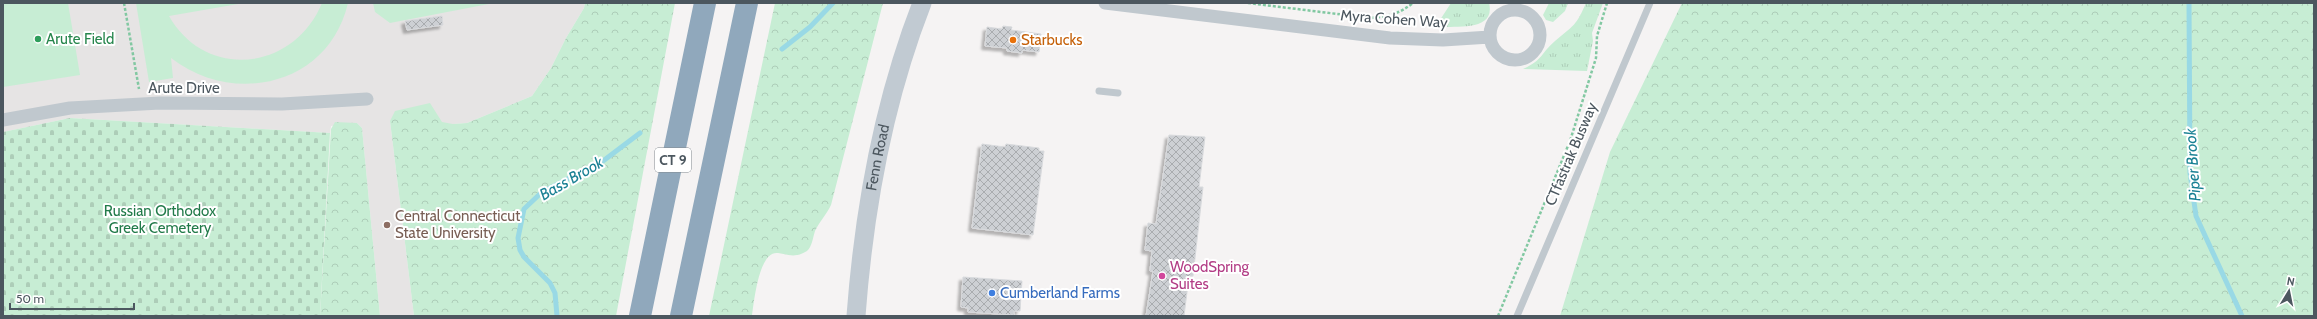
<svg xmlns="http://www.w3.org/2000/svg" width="2317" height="319" font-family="Cabin,sans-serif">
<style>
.education{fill:#e6e4e4}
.grass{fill:url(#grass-tufts)}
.forest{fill:url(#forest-crowns)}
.cemetery{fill:url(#cemetery-stones)}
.pitch{fill:#c7edd4}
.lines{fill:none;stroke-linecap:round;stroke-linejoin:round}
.stream{stroke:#99d9e5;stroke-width:5}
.building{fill:url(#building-cross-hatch);stroke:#d8dadd;filter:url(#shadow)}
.path{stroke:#82c8a2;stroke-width:2.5;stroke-dasharray:3 2;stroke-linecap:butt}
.lane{stroke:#c0c8ce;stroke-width:7}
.street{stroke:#c0c8ce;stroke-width:13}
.secondary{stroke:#c1cad2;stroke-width:19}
.highway{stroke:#90a8bc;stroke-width:22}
.leisure-dot{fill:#2e9e5b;stroke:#fff;stroke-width:1.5}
.food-dot{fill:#e8710a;stroke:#fff;stroke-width:1.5}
.education-dot{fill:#8d6e63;stroke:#fff;stroke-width:1.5}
.hotel-dot{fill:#d1479c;stroke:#fff;stroke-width:1.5}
.shop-dot{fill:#3f7fe0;stroke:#fff;stroke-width:1.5}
.labels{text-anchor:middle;stroke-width:4;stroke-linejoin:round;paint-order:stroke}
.shield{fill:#fff;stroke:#82898f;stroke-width:1}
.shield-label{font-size:14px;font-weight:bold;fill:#4c575f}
.street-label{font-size:15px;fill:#4c575f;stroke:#fff}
.leisure-label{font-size:15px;fill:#27864d;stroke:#fff;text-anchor:start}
.food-label{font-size:15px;fill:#c56008;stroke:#fff;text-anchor:start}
.park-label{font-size:15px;fill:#227b4a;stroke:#fff}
.education-label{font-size:15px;fill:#785e54;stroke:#fff;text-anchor:start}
.hotel-label{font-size:15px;fill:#b23c85;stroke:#fff;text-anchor:start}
.shop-label{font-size:15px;fill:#366cbe;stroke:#fff;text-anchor:start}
.water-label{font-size:16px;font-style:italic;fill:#1a8194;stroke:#fff}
</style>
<defs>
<pattern id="grass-tufts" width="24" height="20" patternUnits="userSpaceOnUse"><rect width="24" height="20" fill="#c7edd4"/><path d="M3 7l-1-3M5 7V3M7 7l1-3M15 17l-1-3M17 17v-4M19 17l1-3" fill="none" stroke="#adcdb8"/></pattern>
<pattern id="forest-crowns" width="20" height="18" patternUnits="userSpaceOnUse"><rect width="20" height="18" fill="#c7edd4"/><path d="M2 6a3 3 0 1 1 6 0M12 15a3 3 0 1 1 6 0" fill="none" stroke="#adcdb8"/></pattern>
<pattern id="cemetery-stones" width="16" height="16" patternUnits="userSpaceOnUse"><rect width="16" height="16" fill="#c7edd4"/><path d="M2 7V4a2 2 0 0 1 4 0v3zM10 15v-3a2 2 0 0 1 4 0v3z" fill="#adcdb8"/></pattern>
<pattern id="building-cross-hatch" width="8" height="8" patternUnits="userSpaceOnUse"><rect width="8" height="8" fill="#cdd0d4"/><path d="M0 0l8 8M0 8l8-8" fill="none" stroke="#a9acaf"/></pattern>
<filter id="shadow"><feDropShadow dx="-3.5" dy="3.5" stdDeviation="1" flood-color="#0004"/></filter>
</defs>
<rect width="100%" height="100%" fill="#f5f3f3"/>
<!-- education -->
<path class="education" d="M3,3H585L584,8L566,38L551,68L532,96L467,123L453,124L390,121L414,316H380L362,128L357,123L331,126L330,133L70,118L3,132Z"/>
<!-- grass -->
<path class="grass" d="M1451,3H1489C1496,31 1457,26 1440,27L1438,23Z
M1549,3H1568L1565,11L1553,22L1546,20L1543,15Z
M1586,3H1603L1592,33L1593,41L1587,71L1523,69C1543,60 1541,53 1555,41C1574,25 1576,26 1586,3Z"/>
<!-- forest -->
<path class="forest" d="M585,3H675L616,316H414L390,121L395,111L430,103L442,122L453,124L467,123L532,96L551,68L566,38L584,8Z
M775,3H883L831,205C827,214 819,222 815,231C813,237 812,247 807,251C796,258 789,255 778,253C759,250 754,302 752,316H709Z
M1682,3H2314V316H1560L1610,152Z
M335,122L357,123L362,128L380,316H320L331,129Z"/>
<!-- cemetery -->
<path class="cemetery" d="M70,118L330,133L320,316H3V132Z"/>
<!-- pitch -->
<path class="pitch" d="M3,3H68L80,75L3,87Z
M136,3H244L169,16C206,81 294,71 322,3H348C329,85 234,107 171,58L173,78L149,82Z
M373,3H494L390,23L375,12Z"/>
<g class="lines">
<!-- stream -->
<path class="stream" d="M2189,3L2190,173L2196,216L2242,316
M782,49L810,27L833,3
M557,316L555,293L550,283L524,257L520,250L518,238L524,209L542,192L603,161L640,133"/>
</g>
<!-- building -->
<path class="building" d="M442,16L443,25L407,30L405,21Z
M1003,26L1012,27L1011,30L1041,34L1039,52L1022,50V53L1007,51V48L985,46L987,27L1002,29Z
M1169,135L1205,137L1199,187H1203L1193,276H1189L1184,316H1146L1153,271H1150L1152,251L1145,250L1148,223L1156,224Z
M982,144L1005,147L1006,144L1039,148V151H1044L1033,235L972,228Z
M963,277L1022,281L1020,311H1014V315L968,312V308L961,307Z"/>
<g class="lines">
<!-- path -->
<path class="path" d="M124,3L139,89
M1248,3L1370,18C1387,17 1399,14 1413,3
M1498,316L1570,141L1596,58L1597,36L1607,3"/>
<!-- lane -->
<path class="lane" d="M1099,91L1118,93
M1517,316L1650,3"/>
<!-- street -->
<path class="street" d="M1105,3L1390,38L1443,40L1490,37
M1490 35a25 25 0 1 1 50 0a25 25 0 1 1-50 0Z
M3,120L70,108L160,103L282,104L367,99"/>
<!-- secondary -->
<path class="secondary" id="s1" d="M856,316C864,209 883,103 922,3"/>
<!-- highway -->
<path class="highway" d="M640,316L705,3
M681,316L747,3"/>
</g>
<!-- markers -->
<circle class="leisure-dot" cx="38" cy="39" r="4"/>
<circle class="food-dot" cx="1013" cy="40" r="4"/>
<circle class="education-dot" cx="387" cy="225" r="4"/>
<circle class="hotel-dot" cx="1162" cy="276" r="4"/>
<circle class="shop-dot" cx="992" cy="293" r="4"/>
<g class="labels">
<!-- shield labels -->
<rect class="shield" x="655" y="148" width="36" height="24" rx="3"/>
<g class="shield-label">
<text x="673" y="165">CT 9</text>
</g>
<!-- street labels -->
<g class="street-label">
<text transform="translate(1394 19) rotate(4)" y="5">Myra Cohen Way</text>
<text x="184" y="93">Arute Drive</text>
<text transform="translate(1571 154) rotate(-67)" y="5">CTfastrak Busway</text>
<text dy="5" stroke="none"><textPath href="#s1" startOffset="160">Fenn Road</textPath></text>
</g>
<!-- leisure labels -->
<g class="leisure-label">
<text x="46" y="44">Arute Field</text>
</g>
<!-- food labels -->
<g class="food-label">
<text x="1021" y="45">Starbucks</text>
</g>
<!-- park labels -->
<g class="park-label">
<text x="160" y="216">Russian Orthodox<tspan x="160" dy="17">Greek Cemetery</tspan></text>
</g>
<!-- education labels -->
<g class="education-label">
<text x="395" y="221">Central Connecticut<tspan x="395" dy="17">State University</tspan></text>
</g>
<!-- hotel labels -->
<g class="hotel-label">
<text x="1170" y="272">WoodSpring<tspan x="1170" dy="17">Suites</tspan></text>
</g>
<!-- shop labels -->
<g class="shop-label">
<text x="1000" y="298">Cumberland Farms</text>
</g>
<!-- water labels -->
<g class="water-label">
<text transform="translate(2192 165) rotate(-94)" y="6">Piper Brook</text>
<text transform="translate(571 178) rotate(-30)" y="6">Bass Brook</text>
</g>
</g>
<!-- border -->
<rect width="2317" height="319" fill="none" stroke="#4c575f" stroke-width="8"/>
<!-- north arrow -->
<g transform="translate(2289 291) rotate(10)" stroke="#ffffff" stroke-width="3" paint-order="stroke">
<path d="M0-3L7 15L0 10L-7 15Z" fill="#4c575f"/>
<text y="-6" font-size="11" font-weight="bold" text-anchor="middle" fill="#4c575f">N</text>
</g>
<!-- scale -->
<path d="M10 303v6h124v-6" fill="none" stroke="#4c575f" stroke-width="2"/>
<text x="16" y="303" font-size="12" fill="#4c575f" stroke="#ffffff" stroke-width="3" paint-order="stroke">50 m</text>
</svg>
